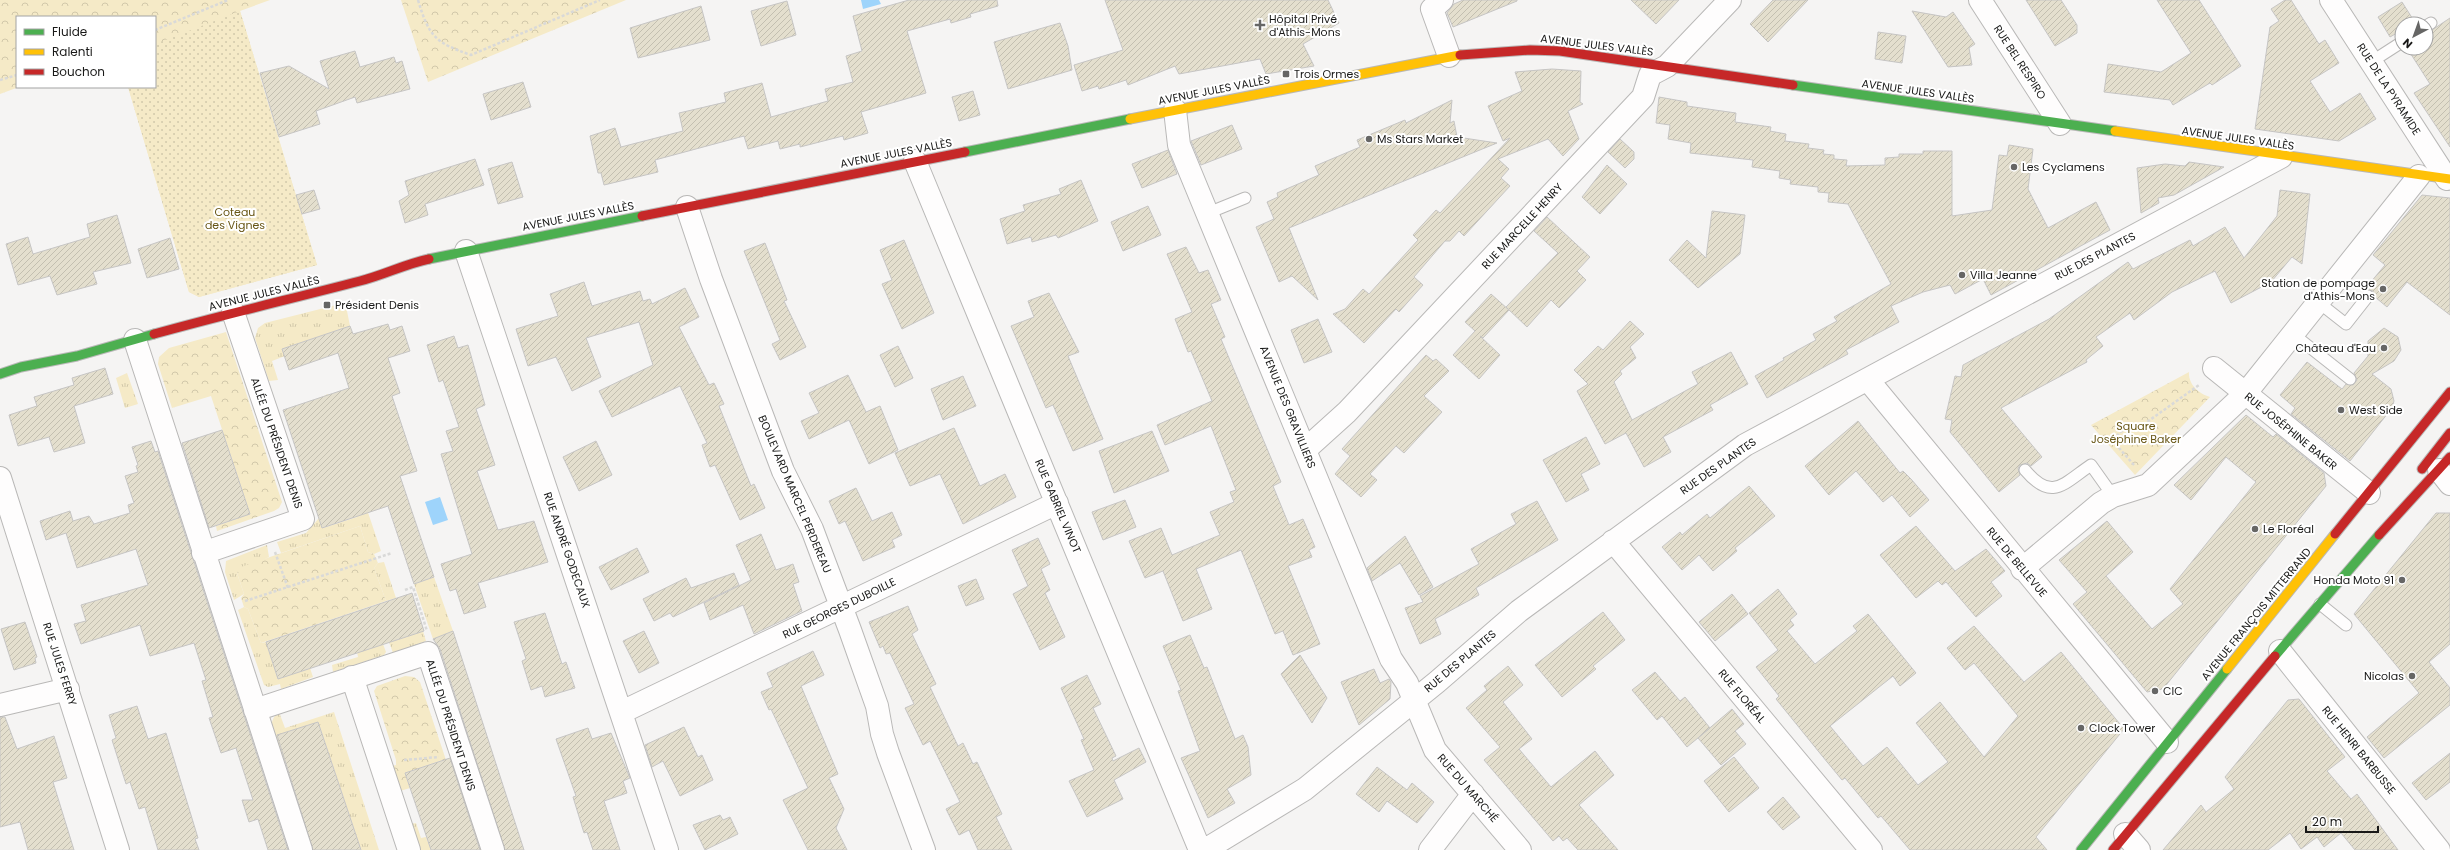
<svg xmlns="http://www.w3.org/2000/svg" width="2450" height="850" font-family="Poppins,sans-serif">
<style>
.grass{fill:url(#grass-tufts)}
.park{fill:url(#park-crowns)}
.garden{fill:url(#garden-dots)}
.water{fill:#9ed4fb}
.building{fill:url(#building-hatch);stroke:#c6c5c4}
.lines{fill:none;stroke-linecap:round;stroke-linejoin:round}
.lane-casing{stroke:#b9b8b7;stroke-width:13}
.street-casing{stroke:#b9b8b7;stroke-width:24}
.fast-casing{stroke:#b9b8b7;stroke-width:11}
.slow-casing{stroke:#b9b8b7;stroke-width:11}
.jam-casing{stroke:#b9b8b7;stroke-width:11}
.path{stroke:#d9d9d8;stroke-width:2.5;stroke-dasharray:3 2;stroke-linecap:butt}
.lane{stroke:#fefdfd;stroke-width:11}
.street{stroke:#fefdfd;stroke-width:22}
.fast{stroke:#4caf50;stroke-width:9}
.slow{stroke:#ffc107;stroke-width:9}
.jam{stroke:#c62828;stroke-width:9}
.poi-dot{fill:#666665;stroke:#fff;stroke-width:1.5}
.labels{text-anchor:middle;stroke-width:4;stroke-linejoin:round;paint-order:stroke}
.poi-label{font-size:11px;fill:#191918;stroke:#fff;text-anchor:start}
.street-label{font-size:11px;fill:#191918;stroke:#fff}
.park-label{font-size:11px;fill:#685615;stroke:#fff}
</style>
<defs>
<pattern id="grass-tufts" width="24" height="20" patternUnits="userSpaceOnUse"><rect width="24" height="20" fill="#f5eac7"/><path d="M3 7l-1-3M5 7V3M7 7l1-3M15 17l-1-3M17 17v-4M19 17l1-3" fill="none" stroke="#d1c8aa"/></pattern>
<pattern id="park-crowns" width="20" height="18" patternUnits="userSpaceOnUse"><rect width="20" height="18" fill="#f5eac7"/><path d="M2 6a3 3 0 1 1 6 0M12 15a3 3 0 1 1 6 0" fill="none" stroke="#d1c8aa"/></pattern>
<pattern id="garden-dots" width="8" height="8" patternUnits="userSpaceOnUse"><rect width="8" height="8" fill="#f5eac7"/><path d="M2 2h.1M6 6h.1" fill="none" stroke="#d1c8aa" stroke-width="1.8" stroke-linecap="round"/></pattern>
<pattern id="building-hatch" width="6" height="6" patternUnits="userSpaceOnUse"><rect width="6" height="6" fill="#e4dfce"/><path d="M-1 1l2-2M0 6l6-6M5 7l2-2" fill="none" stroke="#c3bfb0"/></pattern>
</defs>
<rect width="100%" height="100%" fill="#f5f4f3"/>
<!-- grass -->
<path class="grass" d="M340,304L346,306L350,326L282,349L285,356L272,361L278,380L269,381L255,338L258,328L265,323Z
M127,373L138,404L125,408L116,378Z
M328,394L381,551L374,554L368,552L360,526L281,553L277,542L306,533L319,518L323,528L357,517L317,399Z
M267,545L269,557L237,573L244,594L234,600L225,572L226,561Z
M384,562L396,598L386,601L374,568L378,563Z
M434,577L453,631L433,639L414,584Z
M244,607L248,609L261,643L266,642L278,679L310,668L313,677L281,689L280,684L268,687L264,685L238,610Z
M423,631L426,641L393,653L389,642Z
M383,644L386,652L384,655L333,672L332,665L358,657L357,652Z
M279,712L285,728L334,712L379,850H361L318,722L287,732L295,759L282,762C277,748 263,723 279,712Z
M416,823L421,838L426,837L431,850H419L411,824Z"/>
<!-- park -->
<path class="park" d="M0,0H270L240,11L317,265L199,297L189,292L128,87H155V17H17V87H19L0,94Z
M401,0H626L428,82Z
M226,332L282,502L279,508L274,511L217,531L216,526L250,514L211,396L172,408L158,364L159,357L169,348Z
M2189,372C2188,384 2199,394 2210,397L2135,475L2091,425Z
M360,526L368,552L374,554L378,563L374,568L386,601L261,643L248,609L244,607L241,598L244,594L237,573L241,567Z
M405,676L414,677L420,682L446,760L451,758L481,850H469L440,761L405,773L410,788L400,791L392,766L396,765V760L374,691L377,686Z"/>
<!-- garden -->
<path class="garden" d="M240,11L317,265L199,297L189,292L128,87H155V44Z"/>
<!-- water -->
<path class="water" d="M861,0H879L881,4L863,9Z
M440,497L448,520L433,525L425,502Z"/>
<!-- building -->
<path class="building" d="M909,0H997L998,6L970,14L971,17L951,23L950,19L907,31L926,93L861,112L868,133L844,140L843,136L800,147V144L780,149L778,141L748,149L744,136L655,160L658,172L604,185L601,173H598L590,136L615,128L621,147L683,131L679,113L726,102L724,93L762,83L771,117L828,101L825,89L853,82L846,56L862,51L853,16Z
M1105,0H1328L1339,23L1303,44L1314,66L1266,74L1260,59L1179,74L1175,66L1128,85L1126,80L1099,89L1098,86L1082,91L1074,65L1123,50Z
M1463,0H1517V1L1453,27L1447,13L1454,4Z
M1631,0H1679L1656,24Z
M1773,0H1808L1768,42L1750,24Z
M2026,0H2061L2077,25V33L2055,46Z
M2157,0H2199L2241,66L2212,85L2210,83L2173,105L2170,100L2104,92L2108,64L2161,72L2191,53Z
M2285,0H2291L2319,44L2325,40L2339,63L2310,81L2330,112L2360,93L2376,119L2339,141L2255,129L2270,27L2279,21L2271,9Z
M787,1L796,35L761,46L751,11Z
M2402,2L2416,24H2402V35L2399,36L2397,33L2390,37L2378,17Z
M701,6L710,40L638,58L630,28Z
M1912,11L1946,17L1953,12L1975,44L1969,48L1972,65L1948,67Z
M2450,18V147L2414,93L2430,84L2407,48H2426V34Z
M1060,23L1068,46L1072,70L1008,89L994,42Z
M1878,32L1906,36L1902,63L1875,59Z
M355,51L360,67L394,57L396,63L402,61L410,89L357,103L355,97L316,111L320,124L279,137L260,73L289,66L329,89L320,61Z
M1552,69L1581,71L1580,102L1583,104L1568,111L1579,139L1563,156L1548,139L1498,159L1509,169L1501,178L1510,186L1464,236L1459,231L1450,241H1445L1414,277L1423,285L1399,312L1396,309L1364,343L1333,314L1345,309L1363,289L1369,294L1418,240L1413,235L1436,210L1440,213L1510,138L1503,141L1488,106L1522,91L1515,72Z
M523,82L531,107L491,120L483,94Z
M973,91L980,115L959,121L952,97Z
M1659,97L1687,102V106L1736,113L1735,122L1771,127L1770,131L1786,134L1785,141L1809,144L1808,148L1824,150L1823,154L1834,155V159L1847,160L1846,166L1885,165V158L1899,157V154H1923V151H1952V216L1992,210L1999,155L2007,156L2009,145L2033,149L2028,189L2048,228L2096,202L2110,230L1991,295L1983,279L1955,294L1950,285L1923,292L1891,306L1899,322L1846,350L1848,354L1767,398L1755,376L1784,360L1783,358L1816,340L1813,334L1837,321L1834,317L1891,284L1848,204L1828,202L1829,193L1818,192V187L1790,184L1791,180L1779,178L1780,171L1752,167L1753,160L1690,153L1691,143L1668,139L1670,125L1656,123Z
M1452,100L1450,123L1454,121L1457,137L1497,143L1289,228L1318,300L1292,276L1279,282L1256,227L1274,219L1267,202L1278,197L1277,193L1319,175L1315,166L1360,147L1357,140L1405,120L1406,123Z
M1232,125L1242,149L1201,165L1191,141Z
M1620,139L1634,152V159L1625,168L1608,152Z
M1168,150L1177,174L1142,188L1132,164Z
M475,159L484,185L425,204L428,215L405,223L399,201L409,195L405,181Z
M512,162L523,197L498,204L488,169Z
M2189,162L2224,167L2174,195L2158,198L2159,203L2141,213L2137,168L2165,164L2185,166Z
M1607,165L1627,184L1600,214L1582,197Z
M1081,180L1098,221L1058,238L1056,235L1032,242L1031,237L1007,244L1000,219L1025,211L1023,205L1061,194L1059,189Z
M314,190L320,209L302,214L296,195Z
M2280,190L2310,194L2302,264L2292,257L2271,282L2231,303L2215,271L2172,292L2134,320L2130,313L2096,337L2103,346L2086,360L2087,362L2001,408L2042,457L2031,466L2027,463L2020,465L2018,468L2020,475L1999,492L1950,432L1952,420L1945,419L1955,376L1961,377L1963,365L2049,319L2128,262L2133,269L2190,240L2193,246L2225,227L2244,258L2277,216Z
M2422,195L2450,198V315L2407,282L2387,307L2375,297L2373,291L2365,289L2385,265L2373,255Z
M1148,206L1161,235L1123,251L1111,222Z
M1712,211L1745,215L1740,254L1698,288L1669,260L1687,240L1706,258Z
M117,215L131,263L93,272L97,284L57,295L50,276L18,285L6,244L28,237L33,254L90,237L87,224Z
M1547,217L1590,257L1577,271L1586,280L1559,308L1551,300L1527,327L1506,307L1558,253L1534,231Z
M170,238L179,269L147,278L138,249Z
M904,240L934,313L902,329L882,284L892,280L880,250Z
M765,243L787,300L784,301L806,347L780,360L772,344L780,340L744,251Z
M1186,247L1199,273L1208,270L1221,300L1211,304L1225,337L1221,339L1281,482L1273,486L1289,525L1303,519L1315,547L1309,550L1312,557L1288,566L1320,644L1293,655L1283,631L1275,634L1241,550L1196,569L1212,609L1183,621L1163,571L1145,578L1129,541L1161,528L1172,555L1220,535L1210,512L1234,502L1230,492L1236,490L1211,426L1165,445L1157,425L1212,401L1191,351L1188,352L1175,319L1192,312L1167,254Z
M584,282L592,306L640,291L643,301L650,299L652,304L685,288L699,317L679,327L709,385L714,383L724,404L719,406L751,486L754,484L765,508L740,520L715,465L710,467L702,445L707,443L680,386L612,417L599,391L653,365L639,322L586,338L601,377L572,391L556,357L528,366L516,329L558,316L550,294Z
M1049,293L1079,352L1068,356L1103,439L1073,451L1053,405L1046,408L1011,326L1034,317L1028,301Z
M1491,294L1509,310L1483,338L1480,336L1500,355L1479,379L1453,355L1475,331L1465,322Z
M1318,319L1332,352L1304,363L1291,330Z
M1630,321L1644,334L1630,347L1636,358L1620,371L1622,374L1614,382L1632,420L1698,384L1692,372L1731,352L1748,384L1710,405L1713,410L1663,437L1671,452L1644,467L1626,433L1605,444L1577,391L1588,384L1574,370L1598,346L1603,350Z
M388,324L390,330L402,326L410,351L388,358L400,393L392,396L417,471L400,476L434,577L414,584L388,506L322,528L283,410L349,388L338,353L289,370L282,349L350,326L353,334Z
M2384,328L2398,337L2401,350L2394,361L2372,374L2391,389L2394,401L2392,408L2350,461L2291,414L2295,408L2280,395L2307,362L2342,389L2346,384L2353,385L2357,380L2354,373L2368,356V341Z
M454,336L458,348L468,345L485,405L476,409L495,465L477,471L498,530L534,521L548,562L478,583L486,607L464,614L456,589L450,591L441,564L472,554L441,454L453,451L446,431L459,427L443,380L439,382L427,345Z
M898,346L913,378L895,387L880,355Z
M1426,355L1433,361L1436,359L1449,371L1424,396L1442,412L1404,453L1396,446L1370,474L1377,480L1361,497L1335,474L1350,456L1342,449Z
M105,368L113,394L74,406L85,443L54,452L49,437L18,446L9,415L37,406L34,397L74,385L72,378Z
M848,375L866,412L880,406L898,450L869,464L849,420L809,439L801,421L819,413L809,393Z
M963,376L976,406L943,420L931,389Z
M2246,415L2273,437L2276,434L2324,473L2326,486L2163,689L2147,692L2073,604L2087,592L2059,560L2107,521L2133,552L2106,576L2152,629L2183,604L2170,589L2256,482L2226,457L2191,500L2174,485Z
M1858,421L1900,473L1903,471L1911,479L1929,500L1910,517L1892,495L1883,502L1856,471L1829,495L1805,466Z
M954,428L980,486L1005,474L1016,497L963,524L940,474L910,486L895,453Z
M222,430L250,514L209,528L182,443Z
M1152,431L1169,471L1114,493L1099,451Z
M1586,437L1600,464L1581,474L1589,490L1566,502L1543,460Z
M151,441L155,452L158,451L288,850H268L258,819L249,822L242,800H253L236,748L221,753L209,718L213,717L202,681L206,680L194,643L150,656L140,625L81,644L74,624L86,621L81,605L148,585L136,549L77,568L66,533L46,540L40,521L70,511L73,521L89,516L94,524L130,513L128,505L134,503L125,476L138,472L136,466L138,465L132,447Z
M596,441L612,475L579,491L563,457Z
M1749,486L1775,516L1735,548L1737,551L1713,571L1699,555L1682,570L1662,547L1680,532L1682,535L1707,514L1710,518Z
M856,488L872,521L892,512L902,535L892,540L895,547L863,561L845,521L839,524L829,501Z
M1125,500L1136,527L1103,540L1092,512Z
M1537,501L1558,540L1476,588L1479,595L1435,619L1441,634L1420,644L1405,608L1423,602L1420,596L1479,564L1471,549L1516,524L1511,514Z
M2436,513H2450V644L2429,662L2450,688V705L2384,758L2367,737L2419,693L2354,614Z
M1916,526L1955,571L1986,549L2005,571L1991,582L2002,596L1976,617L1946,582L1942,585L1938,581L1916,598L1880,555Z
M761,534L776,570L793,564L799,582L793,584L802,611L754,634L743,605L710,620L704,603L751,580L736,545Z
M1405,536L1433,587L1419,595L1400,563L1372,581L1367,568Z
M1038,538L1050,564L1041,569L1050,590L1045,593L1065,637L1040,650L1013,594L1028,586L1012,550Z
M637,548L649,572L611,590L599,567Z
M734,573L739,585L673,617L670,613L654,621L643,599L686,578L691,588Z
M976,579L984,599L966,606L958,586Z
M1778,589L1797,614L1790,620L1794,625L1787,631L1815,664L1857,631L1853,626L1868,614L1916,673L1900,686L1893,676L1830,726L1863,766L1887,747L1918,785L1948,762L1916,723L1940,702L1984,757L2018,716L1974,663L1965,670L1947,648L1974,626L2024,682L2061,652L2124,729L2036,837L2047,850H1910L1881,816L1878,818L1845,778L1842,780L1823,757L1776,699L1779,696L1756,667L1778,650L1749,613Z
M412,593L424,631L278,679L266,642Z
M1732,594L1748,614L1715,641L1699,622Z
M908,606L918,630L912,634L936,684L930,687L958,746L963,743L973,764L977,762L1002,814L996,817L1012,850H978L969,830L959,835L946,809L960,802L930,741L923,745L905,708L914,704L890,653L886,654L883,646L880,648L869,622Z
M1603,612L1625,640L1593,666L1596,669L1562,697L1535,665Z
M545,613L562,664L566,662L575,688L545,697L542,686L531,690L522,661L526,659L514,622Z
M25,622L37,657L35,658L36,663L14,670L1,629Z
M453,631L498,770L524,850H505L440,649L433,639Z
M644,631L659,663L639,673L623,641Z
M1190,635L1204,668L1207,667L1235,739L1243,735L1248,747L1251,775L1227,789L1235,803L1208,818L1181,758L1200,751L1178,691L1181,690L1163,646Z
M813,651L824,675L801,686L838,774L829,778L844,809L836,828L847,850H808L783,800L808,788L771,709L769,710L761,692L773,687L767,673Z
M1300,655L1327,698L1312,723L1281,674Z
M1508,666L1523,685L1503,702L1532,739L1519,749L1551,787L1595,751L1614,775L1579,805L1618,850H1578L1567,838L1563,841L1559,836L1553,841L1484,760L1500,747L1466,708L1487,690L1484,686Z
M1374,669L1380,683L1389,679L1391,682L1390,699L1359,725L1341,682Z
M1655,672L1680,701L1685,697L1710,728L1687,747L1662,716L1657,720L1632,690Z
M1087,675L1101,704L1093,708L1116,756L1112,758L1113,761L1139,748L1146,762L1114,780L1123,799L1087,817L1069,781L1094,770L1081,740L1084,739L1061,688Z
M2299,699L2345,757L2327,771L2351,799L2357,794L2398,850H2355L2341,833L2324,847L2317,837L2301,849L2290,833L2268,850H2163L2201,805L2206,812L2234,789L2225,777L2288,700Z
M137,706L148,739L166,733L198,838L195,839L199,850H158L145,807L139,809L130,782L126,784L112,740L116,738L109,715Z
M1732,709L1744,724L1735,731L1746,744L1721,765L1698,738Z
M0,717H5L17,749L54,736L67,778L53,782L74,850H28L20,822L0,827Z
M318,722L361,850H313L277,735Z
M684,727L698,757L702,755L713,780L680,796L663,761L652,767L645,745Z
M588,728L592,739L611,733L630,778L623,781L627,793L604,801L620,850H593L587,832L584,833L573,797L576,796L556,739Z
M2450,753V782L2426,800L2412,783Z
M1734,757L1759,788L1729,812L1704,781Z
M450,758L480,850H431L405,773Z
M1377,767L1407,790L1412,783L1434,802L1417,823L1387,801L1379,812L1356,794Z
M1783,797L1800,817L1783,830L1767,812Z
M720,815L723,820L730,817L738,834L705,850L693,825Z"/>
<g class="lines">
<!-- lane casing -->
<g class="lane-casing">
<path id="lane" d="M2426,26L2431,23
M2371,62L2402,42
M1208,213L1245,198
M2318,302L2346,324L2368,296
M2293,334L2350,379
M2025,470C2052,502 2063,484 2091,465L2113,496
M2320,604L2346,625"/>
</g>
<!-- street casing -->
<g class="street-casing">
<path id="street" d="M1442,0L1432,9L1449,56
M1980,0L2060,124
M2331,0L2447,179
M1175,110L1179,145L1391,659L1407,683L1435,750L1520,850
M915,161L1200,850
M687,207L711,279L783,471L812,529L850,630L877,706L882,734L888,753L924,850
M466,251L667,850
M135,340L301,850
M2214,368L2369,493
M1868,380L2167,742
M1306,449L1347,412L1643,97L1650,75L1667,66L1730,0
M2439,470L2450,484
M0,478L118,850
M1613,541L1871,850
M203,553L303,519L233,312
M2022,569L2101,503L2113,496L2148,485L2245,394L2419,176
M2280,651L2439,850
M352,677L409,850
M0,705L68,689
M255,710L428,653L493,850
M622,712L1057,503
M2125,834L2139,850
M1205,850L1305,789L1437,682L1519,611L1745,445L2281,157
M1430,850L1473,794"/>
</g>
<!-- fast casing -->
<g class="fast-casing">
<path id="fast" d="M1793,85L2115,131
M965,152L1130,119
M429,259L642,216
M0,374L21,367L77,356L154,334
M2275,656L2379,535
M2081,850L2227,669"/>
</g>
<!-- slow casing -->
<g class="slow-casing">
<path id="slow" d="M1130,119L1460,55
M2115,131L2450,179
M2227,669L2335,534"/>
</g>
<!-- jam casing -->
<g class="jam-casing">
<path id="jam" d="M1460,55L1530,50L1560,51L1793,85
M642,216L965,152
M154,334C222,315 291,299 360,281C384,275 405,264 429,259
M2422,469L2450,433
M2335,534L2450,392
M2379,535L2450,457
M2113,850L2275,656"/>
</g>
<!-- path -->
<path class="path" d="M418,0C429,37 436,43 471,55L600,0
M155,30L228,0
M0,80L17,75
M2134,465L2119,448L2116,440C2118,429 2130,427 2140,427L2199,385
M275,552L288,588
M405,590L413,587L427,631
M245,601L392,553
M404,760L439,757"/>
<!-- lane -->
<use href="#lane" class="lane"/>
<!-- street -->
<use href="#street" class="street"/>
<!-- fast -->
<use href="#fast" class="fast"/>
<!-- slow -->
<use href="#slow" class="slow"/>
<!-- jam -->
<use href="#jam" class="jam"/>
</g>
<!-- markers -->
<g class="poi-dot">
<path d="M1258 19h4v4h4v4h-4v4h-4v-4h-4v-4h4z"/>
<rect x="1282" y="70" width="8" height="8" rx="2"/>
<circle cx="1369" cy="139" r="4"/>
<circle cx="2014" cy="167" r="4"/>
<circle cx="1962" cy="275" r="4"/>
<circle cx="2383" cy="289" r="4"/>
<rect x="323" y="301" width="8" height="8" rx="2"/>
<circle cx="2384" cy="348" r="4"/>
<circle cx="2341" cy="410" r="4"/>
<circle cx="2255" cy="529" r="4"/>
<circle cx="2402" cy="580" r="4"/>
<circle cx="2412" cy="676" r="4"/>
<circle cx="2155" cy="691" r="4"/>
<circle cx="2081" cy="728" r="4"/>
</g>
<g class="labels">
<!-- poi labels -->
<g class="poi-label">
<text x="1269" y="23">Hôpital Privé<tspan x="1269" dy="13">d'Athis-Mons</tspan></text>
<text x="1294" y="78">Trois Ormes</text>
<text x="1377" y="143">Ms Stars Market</text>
<text x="2022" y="171">Les Cyclamens</text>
<text x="1970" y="279">Villa Jeanne</text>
<text x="2375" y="287" text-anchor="end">Station de pompage<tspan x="2375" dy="13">d'Athis-Mons</tspan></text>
<text x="335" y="309">Président Denis</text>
<text x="2376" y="352" text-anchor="end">Château d'Eau</text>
<text x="2349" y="414">West Side</text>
<text x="2263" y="533">Le Floréal</text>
<text x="2394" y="584" text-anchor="end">Honda Moto 91</text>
<text x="2404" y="680" text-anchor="end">Nicolas</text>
<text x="2163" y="695">CIC</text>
<text x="2089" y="732">Clock Tower</text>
</g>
<!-- street labels -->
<g class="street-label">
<text transform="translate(1597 45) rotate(7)" y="4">AVENUE JULES VALLÈS</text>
<text transform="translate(2020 62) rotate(57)" y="4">RUE BEL RESPIRO</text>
<text transform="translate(2389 89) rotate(57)" y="4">RUE DE LA PYRAMIDE</text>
<text transform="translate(1214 90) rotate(-11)" y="4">AVENUE JULES VALLÈS</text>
<text transform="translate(1918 91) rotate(8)" y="4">AVENUE JULES VALLÈS</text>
<text transform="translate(2238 138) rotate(8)" y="4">AVENUE JULES VALLÈS</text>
<text transform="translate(896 153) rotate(-11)" y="4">AVENUE JULES VALLÈS</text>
<text transform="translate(578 216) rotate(-11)" y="4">AVENUE JULES VALLÈS</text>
<text transform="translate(1522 226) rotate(-47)" y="4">RUE MARCELLE HENRY</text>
<text transform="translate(2095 256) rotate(-28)" y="4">RUE DES PLANTES</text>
<text transform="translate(264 293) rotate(-14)" y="4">AVENUE JULES VALLÈS</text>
<text transform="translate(1288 407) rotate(68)" y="4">AVENUE DES GRAVILLIERS</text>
<text transform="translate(2291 431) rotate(39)" y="4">RUE JOSÉPHINE BAKER</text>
<text transform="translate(277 443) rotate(71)" y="4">ALLÉE DU PRÉSIDENT DENIS</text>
<text transform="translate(1718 466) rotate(-35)" y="4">RUE DES PLANTES</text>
<text transform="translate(795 494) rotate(67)" y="4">BOULEVARD MARCEL PERDEREAU</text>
<text transform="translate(1058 506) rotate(67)" y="4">RUE GABRIEL VINOT</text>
<text transform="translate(567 550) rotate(71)" y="4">RUE ANDRÉ GODECAUX</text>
<text transform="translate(2017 562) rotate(50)" y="4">RUE DE BELLEVUE</text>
<text transform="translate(839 608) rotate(-26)" y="4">RUE GEORGES DUBOILLE</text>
<text transform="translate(2256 614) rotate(-51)" y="4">AVENUE FRANÇOIS MITTERRAND</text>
<text transform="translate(1460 661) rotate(-40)" y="4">RUE DES PLANTES</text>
<text transform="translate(60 664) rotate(72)" y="4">RUE JULES FERRY</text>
<text transform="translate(1742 696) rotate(50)" y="4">RUE FLORÉAL</text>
<text transform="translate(451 725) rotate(72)" y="4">ALLÉE DU PRÉSIDENT DENIS</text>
<text transform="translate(2359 750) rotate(51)" y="4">RUE HENRI BARBUSSE</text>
<text transform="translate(1468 788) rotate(49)" y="4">RUE DU MARCHÉ</text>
</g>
<!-- park labels -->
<g class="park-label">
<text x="235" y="216">Coteau<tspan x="235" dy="13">des Vignes</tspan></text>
<text x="2136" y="430">Square<tspan x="2136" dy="13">Joséphine Baker</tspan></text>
</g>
</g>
<!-- legend -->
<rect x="16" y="16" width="140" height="72" fill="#ffffff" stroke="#a3a3a3"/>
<rect x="24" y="29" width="20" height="6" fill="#4caf50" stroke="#a3a3a3"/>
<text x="52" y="36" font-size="12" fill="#191918">Fluide</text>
<rect x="24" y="49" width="20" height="6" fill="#ffc107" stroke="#a3a3a3"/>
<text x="52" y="56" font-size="12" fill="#191918">Ralenti</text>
<rect x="24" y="69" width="20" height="6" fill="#c62828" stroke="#a3a3a3"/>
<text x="52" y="76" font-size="12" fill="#191918">Bouchon</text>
<!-- north arrow -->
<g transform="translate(2414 36) rotate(221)"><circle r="19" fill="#ffffff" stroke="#a3a3a3"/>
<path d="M0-3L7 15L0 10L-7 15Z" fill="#666665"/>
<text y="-6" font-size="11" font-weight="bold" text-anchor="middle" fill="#191918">N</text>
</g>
<!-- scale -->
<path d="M2306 826v6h72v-6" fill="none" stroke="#191918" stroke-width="2"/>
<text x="2312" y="826" font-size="12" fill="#191918" stroke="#ffffff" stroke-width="3" paint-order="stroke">20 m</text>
</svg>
